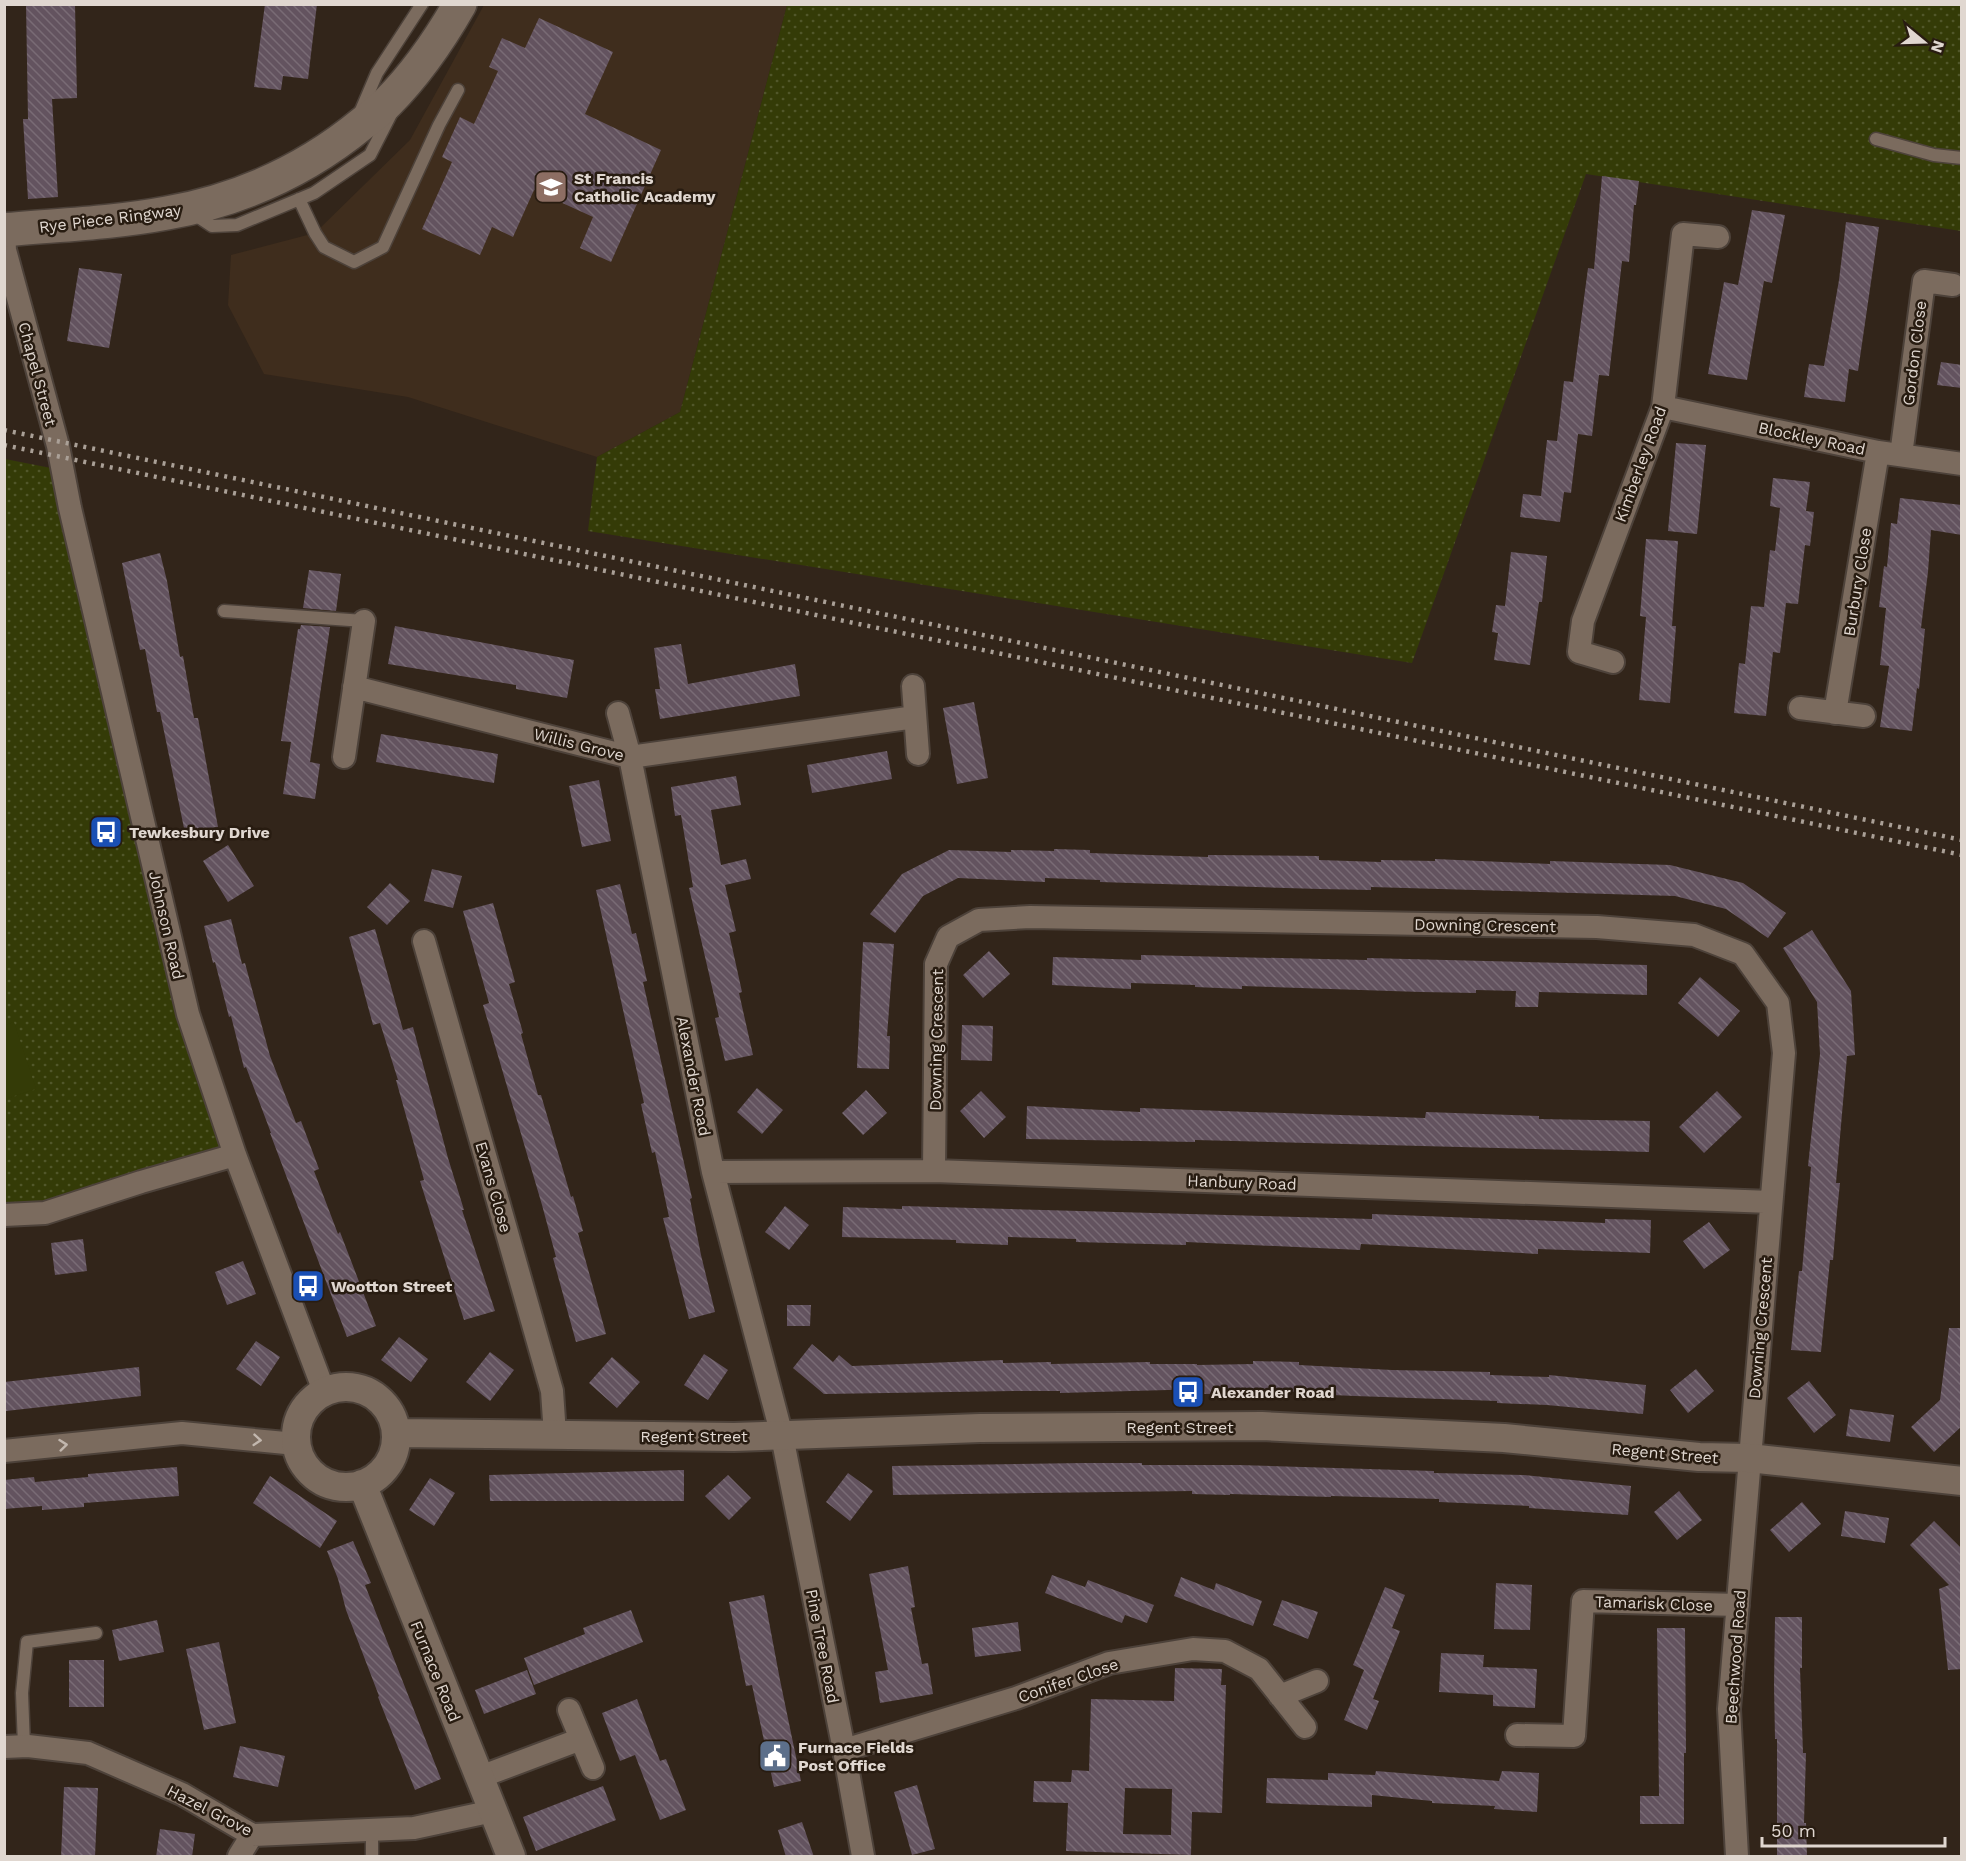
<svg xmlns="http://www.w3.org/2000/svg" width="1966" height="1861" font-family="'Work Sans',sans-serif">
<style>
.built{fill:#3f2d1d}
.green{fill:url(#green-dots)}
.pitch{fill:#343b07}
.building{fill:url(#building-back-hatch);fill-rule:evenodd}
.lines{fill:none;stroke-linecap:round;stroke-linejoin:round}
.service-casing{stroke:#4d423a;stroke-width:15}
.minor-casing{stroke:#4d423a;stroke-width:26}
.tertiary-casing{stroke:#4d423a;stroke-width:32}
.secondary-casing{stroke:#4d423a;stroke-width:36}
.service{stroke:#7b6b5e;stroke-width:12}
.minor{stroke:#7b6b5e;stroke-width:22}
.tertiary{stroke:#7b6b5e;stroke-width:28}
.secondary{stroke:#7b6b5e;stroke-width:33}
.rail{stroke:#aaa097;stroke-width:4.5;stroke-dasharray:3 6;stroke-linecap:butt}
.oneway{stroke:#c2b7ae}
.labels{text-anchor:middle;stroke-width:5;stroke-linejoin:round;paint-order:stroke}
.poi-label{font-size:16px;font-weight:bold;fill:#e0d7d0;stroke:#281c11;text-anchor:start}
.street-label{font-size:16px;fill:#e0d7d0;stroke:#281c11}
</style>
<defs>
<pattern id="green-dots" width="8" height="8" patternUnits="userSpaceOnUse" patternTransform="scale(1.5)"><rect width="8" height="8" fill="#343b07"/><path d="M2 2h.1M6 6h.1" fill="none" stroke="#51572a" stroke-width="1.8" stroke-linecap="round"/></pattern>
<pattern id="building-back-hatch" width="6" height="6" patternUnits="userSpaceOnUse" patternTransform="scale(1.5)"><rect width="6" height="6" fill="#63535f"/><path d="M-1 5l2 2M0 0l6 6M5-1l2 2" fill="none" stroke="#796b75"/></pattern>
</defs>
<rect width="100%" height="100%" fill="#32251a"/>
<!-- built -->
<path class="built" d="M484,5H787L680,412L597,457L408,397L264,374L228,305L231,255L315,233L410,140Z"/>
<!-- green -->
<path class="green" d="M787,5H1961V231L1586,174L1412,663L588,531L597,457L680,412Z
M5,459L56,469L227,1151L44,1206L5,1208Z"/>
<!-- pitch -->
<path class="pitch" d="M14,1022L36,1089L5,1099V1025Z"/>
<!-- building -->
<path class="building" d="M26,4H75L77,98L52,99L58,197L28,199L23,119H28Z
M265,4H317L308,79L283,76L281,90L254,87Z
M539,18L613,52L585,114L661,150L611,262L580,248L593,217L534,190L513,237L492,227L480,255L422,229L452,162L442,157L460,117L474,124L498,71L489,67L502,38L525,48Z
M1602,176L1639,181L1636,205H1634L1629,262L1622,261L1609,376L1599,375L1592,436L1578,434L1571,493L1564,492L1560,522L1520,517L1523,494L1541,496L1547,440L1557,441L1564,381L1573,382L1588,268L1594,269Z
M1752,210L1785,215L1772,283L1764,281L1747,380L1708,374L1724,282L1738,285Z
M1846,222L1879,227L1858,371L1849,369L1845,402L1804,397L1809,364L1824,366L1839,280Z
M79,268L122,274L109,348L67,341Z
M1941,362L1962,365V388L1937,385Z
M1676,443L1706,445L1697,534L1668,531Z
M1773,478L1810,482L1806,511L1814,512L1810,546L1805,545L1798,604L1786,603L1780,653L1773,652L1766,716L1734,713L1739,663L1745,664L1751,606L1764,607L1770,550L1775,551L1780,508L1770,506Z
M1900,498L1962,505V535L1931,530L1928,572L1921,628L1925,629L1919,689L1917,688L1912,731L1880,727L1889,666L1880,665L1886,608L1879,607L1884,566L1887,567L1891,523L1897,524Z
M1646,539L1678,541L1672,626H1676L1670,703L1639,700L1646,617L1640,616Z
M1511,552L1547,556L1542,602H1539L1530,665L1494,660L1498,633L1492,632L1496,605L1505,606Z
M160,553L167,581L180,657L183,656L194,718H198L218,827L185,833L160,712H157L145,649L140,650L122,563Z
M309,570L341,574L336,611L303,608Z
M301,625L330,627L310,762L320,764L315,799L283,794L291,742L281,741L298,629H300Z
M395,626L574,660L567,698L516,689V685L388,664Z
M681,644L688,684L795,664L800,696L660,719L655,689H660L654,648Z
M974,702L988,778L957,784L943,708Z
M381,734L498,754L494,783L376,762Z
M887,751L892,779L812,793L807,765Z
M736,776L741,805L711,810L721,865L746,859L751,879L725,885L736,931L729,933L742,992L739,993L753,1055L725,1061L715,1018L719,1017L689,888L693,887L681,815L675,816L671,787Z
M599,780L611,841L582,847L569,786Z
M228,845L254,886L228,902L203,861Z
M1054,849L1090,850V853L1208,857V855L1319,856V860L1381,862V860L1435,861V859L1550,864V861L1670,865L1743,883L1786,913L1768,938L1726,909L1675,896L1371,887V890L1319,889L1100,882V880L1045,878V882L958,878L923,896L895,933L870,914L902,874L949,850L1011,852V850L1054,851Z
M432,869L462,876L453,908L424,901Z
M390,883L410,901L387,925L367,907Z
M620,884L632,934L636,933L647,981L643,982L692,1198L690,1199L701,1255L715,1312L689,1319L663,1218L669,1217L655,1152L652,1153L641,1104L644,1103L596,890Z
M493,903L515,982L509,984L523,1033L521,1034L538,1095H541L571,1197L573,1196L583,1231L578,1233L606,1334L576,1342L553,1258L556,1257L542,1205L483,1005L489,1003L463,911Z
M231,919L242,964L245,963L270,1056L296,1123L301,1121L319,1169L314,1171L338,1234L340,1232L376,1326L347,1337L270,1133H271L246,1067L244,1068L231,1016L229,1017L215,962L213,963L204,926Z
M375,929L403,1030L413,1027L448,1158L464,1210H462L495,1311L464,1320L420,1181L424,1180L396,1080H398L380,1023L373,1025L349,937Z
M1812,930L1851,991L1855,1055L1847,1056L1836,1183H1840L1837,1212L1833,1260H1830L1821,1352L1791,1350L1799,1271H1802L1811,1167L1808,1166L1820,1054L1817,1002L1783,948Z
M863,942L894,944L887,1036H890L889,1069L857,1068Z
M989,951L1010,974L983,998L963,975Z
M1141,955L1367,960V958L1647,965V995L1539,992L1538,1007H1515L1516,991L1476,990V993L1421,992L1242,986V989L1195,987V985L1131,983V989L1052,985L1053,957L1141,960Z
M1700,977L1740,1011L1718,1037L1678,1003Z
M962,1025L993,1026L992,1061L961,1060Z
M757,1088L783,1110L762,1134L737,1112Z
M866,1090L887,1113L863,1135L842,1113Z
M981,1091L1006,1117L984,1138L960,1111Z
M1717,1091L1742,1117L1704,1153L1679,1127Z
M1027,1106L1140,1112V1108L1425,1118L1426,1112L1539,1116V1119L1650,1121L1649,1152L1195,1140V1142L1026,1139Z
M785,1206L809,1225L789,1250L765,1232Z
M902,1206L1372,1219V1214L1605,1223V1219L1651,1220L1650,1253L1538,1249V1254L1361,1244L1360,1250L1186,1242V1245L1076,1242V1239L1008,1237V1245L956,1243V1240L842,1237L843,1207L902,1209Z
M1709,1222L1730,1250L1704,1269L1683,1241Z
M83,1239L87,1271L55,1275L51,1243Z
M243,1261L256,1294L227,1305L215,1272Z
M787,1305H811L810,1326H787Z
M1949,1328H1962V1426L1934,1452L1911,1427L1940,1400Z
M399,1337L428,1359L411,1382L381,1360Z
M256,1341L280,1357L261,1386L236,1369Z
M812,1344L833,1362L839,1355L852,1366L1003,1360V1363L1051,1362V1364L1150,1362V1364H1197V1365L1253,1364V1361L1299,1362V1365L1392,1370L1490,1372V1375L1549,1377V1375L1646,1385L1643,1414L1547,1405L1497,1403V1401L1355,1396L1309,1394V1392L1243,1390V1393L1204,1394V1389L1060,1393V1391H1013L824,1394L793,1368Z
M490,1352L514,1370L490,1401L466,1382Z
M704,1354L728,1370L708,1400L684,1385Z
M612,1357L640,1382L617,1408L589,1383Z
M139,1367L141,1396L6,1411L4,1382Z
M1696,1369L1714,1391L1688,1413L1670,1390Z
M1809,1381L1836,1415L1814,1433L1787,1398Z
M1850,1409L1894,1415L1890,1442L1846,1436Z
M1083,1463H1142V1465H1239L1434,1471V1473L1523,1475L1631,1486L1628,1515L1529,1508V1506L1439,1502V1499L1331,1496V1497L1230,1494V1495L1192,1494V1491L893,1495L892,1466Z
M177,1467L179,1496L84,1503V1507L42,1510V1506L4,1509V1480L34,1477L35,1482L88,1477V1474Z
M684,1470V1501H490L489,1475Z
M848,1473L873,1491L850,1521L826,1502Z
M728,1475L751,1498L729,1520L705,1496Z
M270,1476L337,1521L320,1548L253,1503Z
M430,1478L455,1493L434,1526L409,1510Z
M1679,1491L1702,1520L1677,1540L1654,1512Z
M1802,1502L1821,1524L1789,1552L1770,1530Z
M1845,1511L1889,1518L1885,1543L1841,1536Z
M1934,1521L1962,1549V1669L1948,1670L1939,1589L1949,1585L1910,1545Z
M353,1541L371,1583L365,1585L441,1779L415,1790L378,1697L379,1696L346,1610L338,1579L327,1551Z
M908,1566L915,1607L911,1608L922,1664L928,1663L933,1694L880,1703L875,1672L888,1670L869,1574Z
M1052,1575L1085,1587L1088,1580L1154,1605L1147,1623L1125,1615L1122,1623L1045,1593Z
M1181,1577L1214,1590L1216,1583L1262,1601L1253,1626L1174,1596Z
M1496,1583L1532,1585L1530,1630L1494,1629Z
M1385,1587L1405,1595L1392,1628L1400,1631L1373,1699L1379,1701L1367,1730L1344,1720L1364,1670L1353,1665Z
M764,1595L780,1680L801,1781L774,1787L752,1685L746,1686L729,1602Z
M1282,1600L1318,1612L1308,1639L1273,1625Z
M631,1610L643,1642L534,1685L524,1658L585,1634L583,1628Z
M1775,1617H1802V1668H1800L1803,1753H1806L1804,1823H1806L1807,1857H1777V1739H1775L1774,1685Z
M157,1620L164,1652L119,1661L112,1630Z
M1018,1622L1021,1651L975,1657L972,1628Z
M1657,1628H1685L1686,1753H1684V1824H1640V1796H1659Z
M219,1642L236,1723L204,1730L186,1649Z
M1441,1653L1484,1655L1483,1667L1537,1669L1535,1708L1493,1706V1695L1439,1692Z
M69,1660H104V1707H69Z
M1175,1668L1222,1669L1221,1685H1226L1222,1813L1192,1812L1191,1855L1066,1851L1068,1803L1033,1802L1034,1781L1071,1782L1072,1770L1089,1771L1091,1699L1174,1701ZM1125,1788L1172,1789L1171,1835L1123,1834Z
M527,1670L536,1694L484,1714L475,1690Z
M637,1699L660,1761L666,1759L686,1810L660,1820L635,1755L620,1761L602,1713Z
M240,1746L285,1756L278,1787L233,1777Z
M1376,1771L1499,1781L1502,1771L1539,1773L1537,1812L1494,1809L1495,1806L1432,1803V1801L1372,1795V1807L1266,1803L1267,1778L1328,1780V1773L1375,1775Z
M917,1785L935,1849L912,1855L894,1792Z
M603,1786L616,1820L536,1851L523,1817Z
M64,1787L98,1788L95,1857H61Z
M802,1822L814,1857H786L778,1830Z
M160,1829L195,1834L192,1857H156Z"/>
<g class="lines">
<!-- service casing -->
<g class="service-casing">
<path id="service" d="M359,115L377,73L422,4
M1876,139L1934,155L1962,158
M299,199L315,233L324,247L354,262L383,247L439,125L458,90
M194,214L212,226L237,225L314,193L370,155L391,114
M224,611L364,621
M24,1746L22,1693L27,1642L96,1633
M372,1830V1856"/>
</g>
<!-- minor casing -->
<g class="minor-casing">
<path id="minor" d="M4,231L5,250L58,446L70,508L188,1014L235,1155L324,1391
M1663,407L1878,452L1962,464
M1901,455L1924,281L1953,285
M1613,662L1579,652L1583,621L1663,407L1683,234L1718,237
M913,686L918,754
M354,687L630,757L915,717
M1800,708L1864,716
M618,713L630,757L713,1172L782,1436L844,1750L863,1856
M1835,713L1878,452
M344,757L364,621
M424,941L552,1391L555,1435
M934,1171L936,964L948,937L979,920L1030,917L1597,927L1694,935L1743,954L1778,1003L1784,1053L1729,1709L1737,1856
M713,1172L934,1171L1771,1202
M4,1215L45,1213L141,1182L235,1155
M4,1451L182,1433L296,1444
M1280,1696L1317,1681
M569,1710L593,1768
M1517,1735L1574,1736L1583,1601L1738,1605
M4,1747L28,1746L88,1753L182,1794L252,1835L414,1828L493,1811
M844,1750L1016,1698L1109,1663L1193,1649L1225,1651L1259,1669L1305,1727
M480,1777L581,1739
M239,1856L252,1835"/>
</g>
<!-- tertiary casing -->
<g class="tertiary-casing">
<path id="tertiary" d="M296 1437a50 50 0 1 1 100 0a50 50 0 1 1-100 0Z
M396,1433L734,1437L980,1428L1262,1426L1504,1438L1699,1457L1749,1458L1962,1481
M362,1484C411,1609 462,1732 511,1856"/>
</g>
<!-- secondary casing -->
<g class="secondary-casing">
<path id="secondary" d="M4,230C58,225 114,223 167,213C240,200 306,170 363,123C371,117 380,110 387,103C416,74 440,39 460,4"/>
</g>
<!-- service -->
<use href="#service" class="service"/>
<!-- minor -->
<use href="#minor" class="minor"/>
<!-- tertiary -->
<use href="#tertiary" class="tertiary"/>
<!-- secondary -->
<use href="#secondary" class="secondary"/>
<!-- rail -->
<path class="rail" d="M4,430L1962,840
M4,445L1962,855"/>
</g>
<!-- one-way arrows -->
<defs><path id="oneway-chevron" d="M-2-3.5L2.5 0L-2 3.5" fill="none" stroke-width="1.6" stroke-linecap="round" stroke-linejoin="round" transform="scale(1.5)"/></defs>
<g class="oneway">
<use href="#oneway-chevron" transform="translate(257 1440) rotate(5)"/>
<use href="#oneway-chevron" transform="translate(63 1445) rotate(-6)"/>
</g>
<!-- icons -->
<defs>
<g id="school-square" transform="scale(1.725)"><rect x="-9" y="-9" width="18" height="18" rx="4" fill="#8d6e63" stroke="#281c11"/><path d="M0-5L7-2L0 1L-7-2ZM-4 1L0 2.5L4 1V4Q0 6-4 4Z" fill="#fff"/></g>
<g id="bus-square" transform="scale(1.725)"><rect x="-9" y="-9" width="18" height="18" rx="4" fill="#1a4fb4" stroke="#281c11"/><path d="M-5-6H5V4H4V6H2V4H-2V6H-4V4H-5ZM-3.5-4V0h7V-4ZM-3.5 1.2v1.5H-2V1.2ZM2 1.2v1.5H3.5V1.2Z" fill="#fff"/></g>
<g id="civic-square" transform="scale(1.725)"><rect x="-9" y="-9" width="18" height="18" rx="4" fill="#5c6f8a" stroke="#281c11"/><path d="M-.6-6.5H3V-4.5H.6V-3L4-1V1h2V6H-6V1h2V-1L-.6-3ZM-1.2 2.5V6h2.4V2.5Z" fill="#fff"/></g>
</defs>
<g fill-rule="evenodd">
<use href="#school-square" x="551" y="187"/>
<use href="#bus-square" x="106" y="832"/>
<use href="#bus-square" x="308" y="1286"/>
<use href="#bus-square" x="1188" y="1392"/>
<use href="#civic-square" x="775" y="1756"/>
</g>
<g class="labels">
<!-- poi labels -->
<g class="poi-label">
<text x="574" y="184">St Francis<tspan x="574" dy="18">Catholic Academy</tspan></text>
<text x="129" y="838">Tewkesbury Drive</text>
<text x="331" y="1292">Wootton Street</text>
<text x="1211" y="1398">Alexander Road</text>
<text x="798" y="1753">Furnace Fields<tspan x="798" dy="18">Post Office</tspan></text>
</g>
<!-- street labels -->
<g class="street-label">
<text transform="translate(110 218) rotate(-7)" y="6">Rye Piece Ringway</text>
<text transform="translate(1914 353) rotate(-83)" y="6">Gordon Close</text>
<text transform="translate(38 374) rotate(75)" y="6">Chapel Street</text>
<text transform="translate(1812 438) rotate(12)" y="6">Blockley Road</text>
<text transform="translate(1640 464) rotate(-70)" y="6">Kimberley Road</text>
<text transform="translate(1857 582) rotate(-81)" y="6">Burbury Close</text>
<text transform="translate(579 744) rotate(14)" y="6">Willis Grove</text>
<text transform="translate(167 925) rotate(77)" y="6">Johnson Road</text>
<text transform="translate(1485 925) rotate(1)" y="6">Downing Crescent</text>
<text transform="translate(936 1040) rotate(-89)" y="6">Downing Crescent</text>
<text transform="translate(694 1076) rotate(79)" y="6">Alexander Road</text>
<text transform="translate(1242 1182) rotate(2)" y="6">Hanbury Road</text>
<text transform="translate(494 1187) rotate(74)" y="6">Evans Close</text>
<text transform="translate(1760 1328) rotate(-85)" y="6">Downing Crescent</text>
<text x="1180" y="1433">Regent Street</text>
<text x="694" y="1442">Regent Street</text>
<text transform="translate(1665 1453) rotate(5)" y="6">Regent Street</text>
<text transform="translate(1654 1603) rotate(2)" y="6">Tamarisk Close</text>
<text transform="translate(823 1646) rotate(79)" y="6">Pine Tree Road</text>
<text transform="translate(1735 1657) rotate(-86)" y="6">Beechwood Road</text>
<text transform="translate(436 1671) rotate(68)" y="6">Furnace Road</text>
<text transform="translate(1068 1680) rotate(-19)" y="6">Conifer Close</text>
<text transform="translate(210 1810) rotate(27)" y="6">Hazel Grove</text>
</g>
</g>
<!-- border -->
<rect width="1966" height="1861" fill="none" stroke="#e0d7d0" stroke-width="12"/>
<!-- north arrow -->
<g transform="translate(1924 42) rotate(109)" stroke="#281c11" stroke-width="4.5" paint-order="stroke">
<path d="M0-4.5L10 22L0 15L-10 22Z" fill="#e0d7d0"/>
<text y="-9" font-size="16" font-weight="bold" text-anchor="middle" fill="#e0d7d0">N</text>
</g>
<!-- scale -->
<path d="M1762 1837v9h183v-9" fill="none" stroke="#e0d7d0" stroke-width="3"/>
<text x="1771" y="1837" font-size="18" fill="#e0d7d0" stroke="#281c11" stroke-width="4.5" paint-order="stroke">50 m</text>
</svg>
